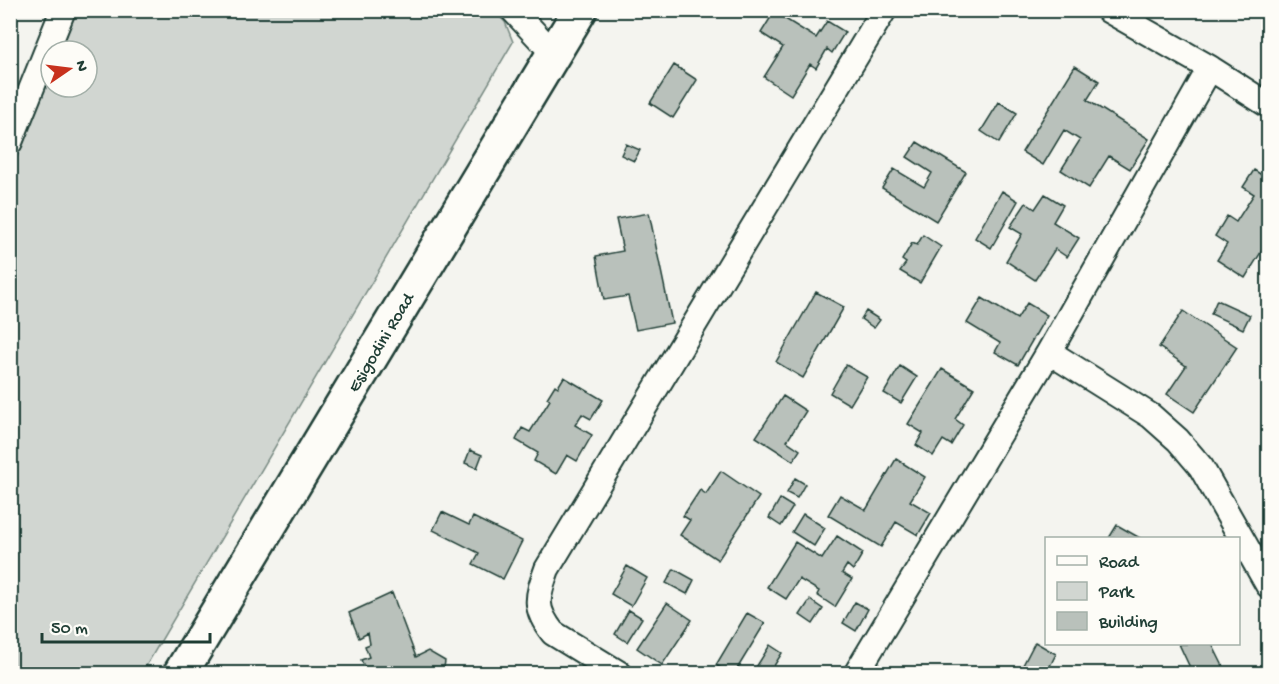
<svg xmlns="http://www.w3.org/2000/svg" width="1279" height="684" font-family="'Gochi Hand',sans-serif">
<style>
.green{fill:#d1d6d1;stroke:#788a82;stroke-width:1.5}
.building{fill:#b9c1bb;stroke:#1f3d34;stroke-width:1.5}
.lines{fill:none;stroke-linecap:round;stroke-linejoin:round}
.minor-casing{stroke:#1f3d34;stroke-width:28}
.secondary-casing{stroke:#1f3d34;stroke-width:38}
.minor{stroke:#fdfcf7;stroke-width:24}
.secondary{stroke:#fdfcf7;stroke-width:33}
.labels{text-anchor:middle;stroke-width:6;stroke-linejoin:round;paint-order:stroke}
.street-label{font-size:18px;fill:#1f3d34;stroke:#fdfcf7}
</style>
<rect width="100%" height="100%" fill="#f4f4ef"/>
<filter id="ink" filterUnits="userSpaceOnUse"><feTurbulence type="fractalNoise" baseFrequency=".0167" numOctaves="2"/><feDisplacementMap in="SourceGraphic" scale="12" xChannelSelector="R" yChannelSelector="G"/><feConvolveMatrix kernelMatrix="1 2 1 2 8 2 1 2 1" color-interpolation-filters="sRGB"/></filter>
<g filter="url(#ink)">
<!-- green -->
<path class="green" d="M75,11H494L505,22L513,42L142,673H11L10,175L51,72V87H87V51H59Z"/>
<!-- building -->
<path class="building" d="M774,12L816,38L827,21L845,32L832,53L827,49L816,68L810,64L791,95L764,77L783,47L761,33Z
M674,65L697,80L673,118L650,103Z
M1075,66L1099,81L1087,100L1149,139L1130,169L1109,156L1089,188L1061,170L1080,140L1064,130L1043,165L1022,152Z
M999,102L1017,113L999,143L981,131Z
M917,142L966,172L936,221L882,188L894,169L924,187L932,173L907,157Z
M626,144L640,150L634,161L621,155Z
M1254,170L1268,179V241L1245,278L1217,260L1227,244L1215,236L1227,216L1236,222L1254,194L1243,187Z
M1002,191L1018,201L991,248L975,238Z
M1045,194L1063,205L1053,222L1079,238L1067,257L1055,249L1035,280L1006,261L1022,234L1010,227L1026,203L1035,209Z
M649,213L672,323L636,330L628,296L604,300L596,256L623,251L616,219Z
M923,235L941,247L920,283L900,271L906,263L902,260L912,243L917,245Z
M816,292L844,307L803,378L776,362Z
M982,298L1017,319L1027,303L1047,315L1018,365L995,352L1000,343L967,323Z
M1217,300L1250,315L1243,329L1211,314Z
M866,311L880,320L874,328L861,319Z
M1183,311L1237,347L1194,412L1167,394L1186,366L1159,347Z
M846,365L867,377L850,405L830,393Z
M900,366L917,377L901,403L884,393Z
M942,369L974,388L955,419L963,425L951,445L943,440L933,456L916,445L923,433L908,424Z
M564,377L603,400L591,419L582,414L575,425L592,435L577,461L567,455L556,474L534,461L538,453L516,440L522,428L530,432L550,400L547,398L555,385L558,387Z
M783,396L806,411L787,441L800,450L793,461L756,437Z
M470,450L482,455L477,468L465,463Z
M896,459L925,477L910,501L931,513L918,535L896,522L881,547L828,515L840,495L866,510Z
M721,471L759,497L718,560L680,535L690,520L683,516L700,490L706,494Z
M795,478L805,484L797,498L787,493Z
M780,499L793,507L781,526L769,518Z
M442,512L469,525L473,517L522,541L503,579L473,564L479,553L433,530Z
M803,514L825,528L814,546L792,532Z
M1117,525L1140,538H1109Z
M837,536L863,553L853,570L847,565L842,573L852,579L835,607L817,595L819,591L799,579L786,599L767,587L795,542L822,559Z
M627,566L647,578L631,606L611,594Z
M674,569L694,580L687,594L666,583Z
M392,593L416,657L428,651L445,661L443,674H368L361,660L369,657L365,646L370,644L368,633L359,638L349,613Z
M810,600L823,609L813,624L800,615Z
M855,602L868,609L856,631L843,623Z
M667,603L692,620L662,665L637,648Z
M629,610L642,618L627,642L615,634Z
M747,613L765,623L734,674H730L716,665Z
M1035,642L1056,654L1046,674H1029L1021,669Z
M1179,644H1212L1226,672L1193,674Z
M770,645L782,653L769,674H756L753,672Z"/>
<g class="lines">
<!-- minor casing -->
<g class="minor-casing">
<path id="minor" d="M513,10L554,54
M1108,10L1210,68L1268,105
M10,142L63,10
M1049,352L1151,416L1178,440L1201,467L1268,585
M620,674L553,633C533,608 537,597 547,569L884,10
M856,674L1049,352L1210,68"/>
</g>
<!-- secondary casing -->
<g class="secondary-casing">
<path id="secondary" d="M180,674L580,10"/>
</g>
<!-- minor -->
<use href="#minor" class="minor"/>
<!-- secondary -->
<use href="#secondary" class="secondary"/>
</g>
</g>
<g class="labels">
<!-- street labels -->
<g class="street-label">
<text transform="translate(380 342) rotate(-59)" y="6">Esigodini Road</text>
</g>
</g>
<!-- margin -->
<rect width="1279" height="684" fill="none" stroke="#fdfcf7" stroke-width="36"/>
<rect x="18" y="18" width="1243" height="648" fill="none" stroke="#1f3d34" stroke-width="2" filter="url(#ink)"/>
<!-- legend -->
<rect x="1045" y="537" width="195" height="108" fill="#fdfcf7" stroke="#a4b0a9" stroke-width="1.5"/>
<rect x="1057" y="556" width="30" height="9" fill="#fdfcf7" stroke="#a4b0a9" stroke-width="1.5"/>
<text x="1099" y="567" font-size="18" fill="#1f3d34">Road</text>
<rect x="1057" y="582" width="30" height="18" fill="#d1d6d1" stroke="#a4b0a9" stroke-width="1.5"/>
<text x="1099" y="597" font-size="18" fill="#1f3d34">Park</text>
<rect x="1057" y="612" width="30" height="18" fill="#b9c1bb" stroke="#a4b0a9" stroke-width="1.5"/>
<text x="1099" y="627" font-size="18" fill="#1f3d34">Building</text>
<!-- north arrow -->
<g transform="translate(69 69) rotate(76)"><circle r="28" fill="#fdfcf7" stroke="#a4b0a9" stroke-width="1.5"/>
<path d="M0-4.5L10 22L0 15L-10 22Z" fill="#c8321e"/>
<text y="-9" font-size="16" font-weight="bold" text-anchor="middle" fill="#1f3d34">N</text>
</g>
<!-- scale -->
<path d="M42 633v9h168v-9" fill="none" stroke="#1f3d34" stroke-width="3"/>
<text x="51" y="633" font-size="18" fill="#1f3d34" stroke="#fdfcf7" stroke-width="4.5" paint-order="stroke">50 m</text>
</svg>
